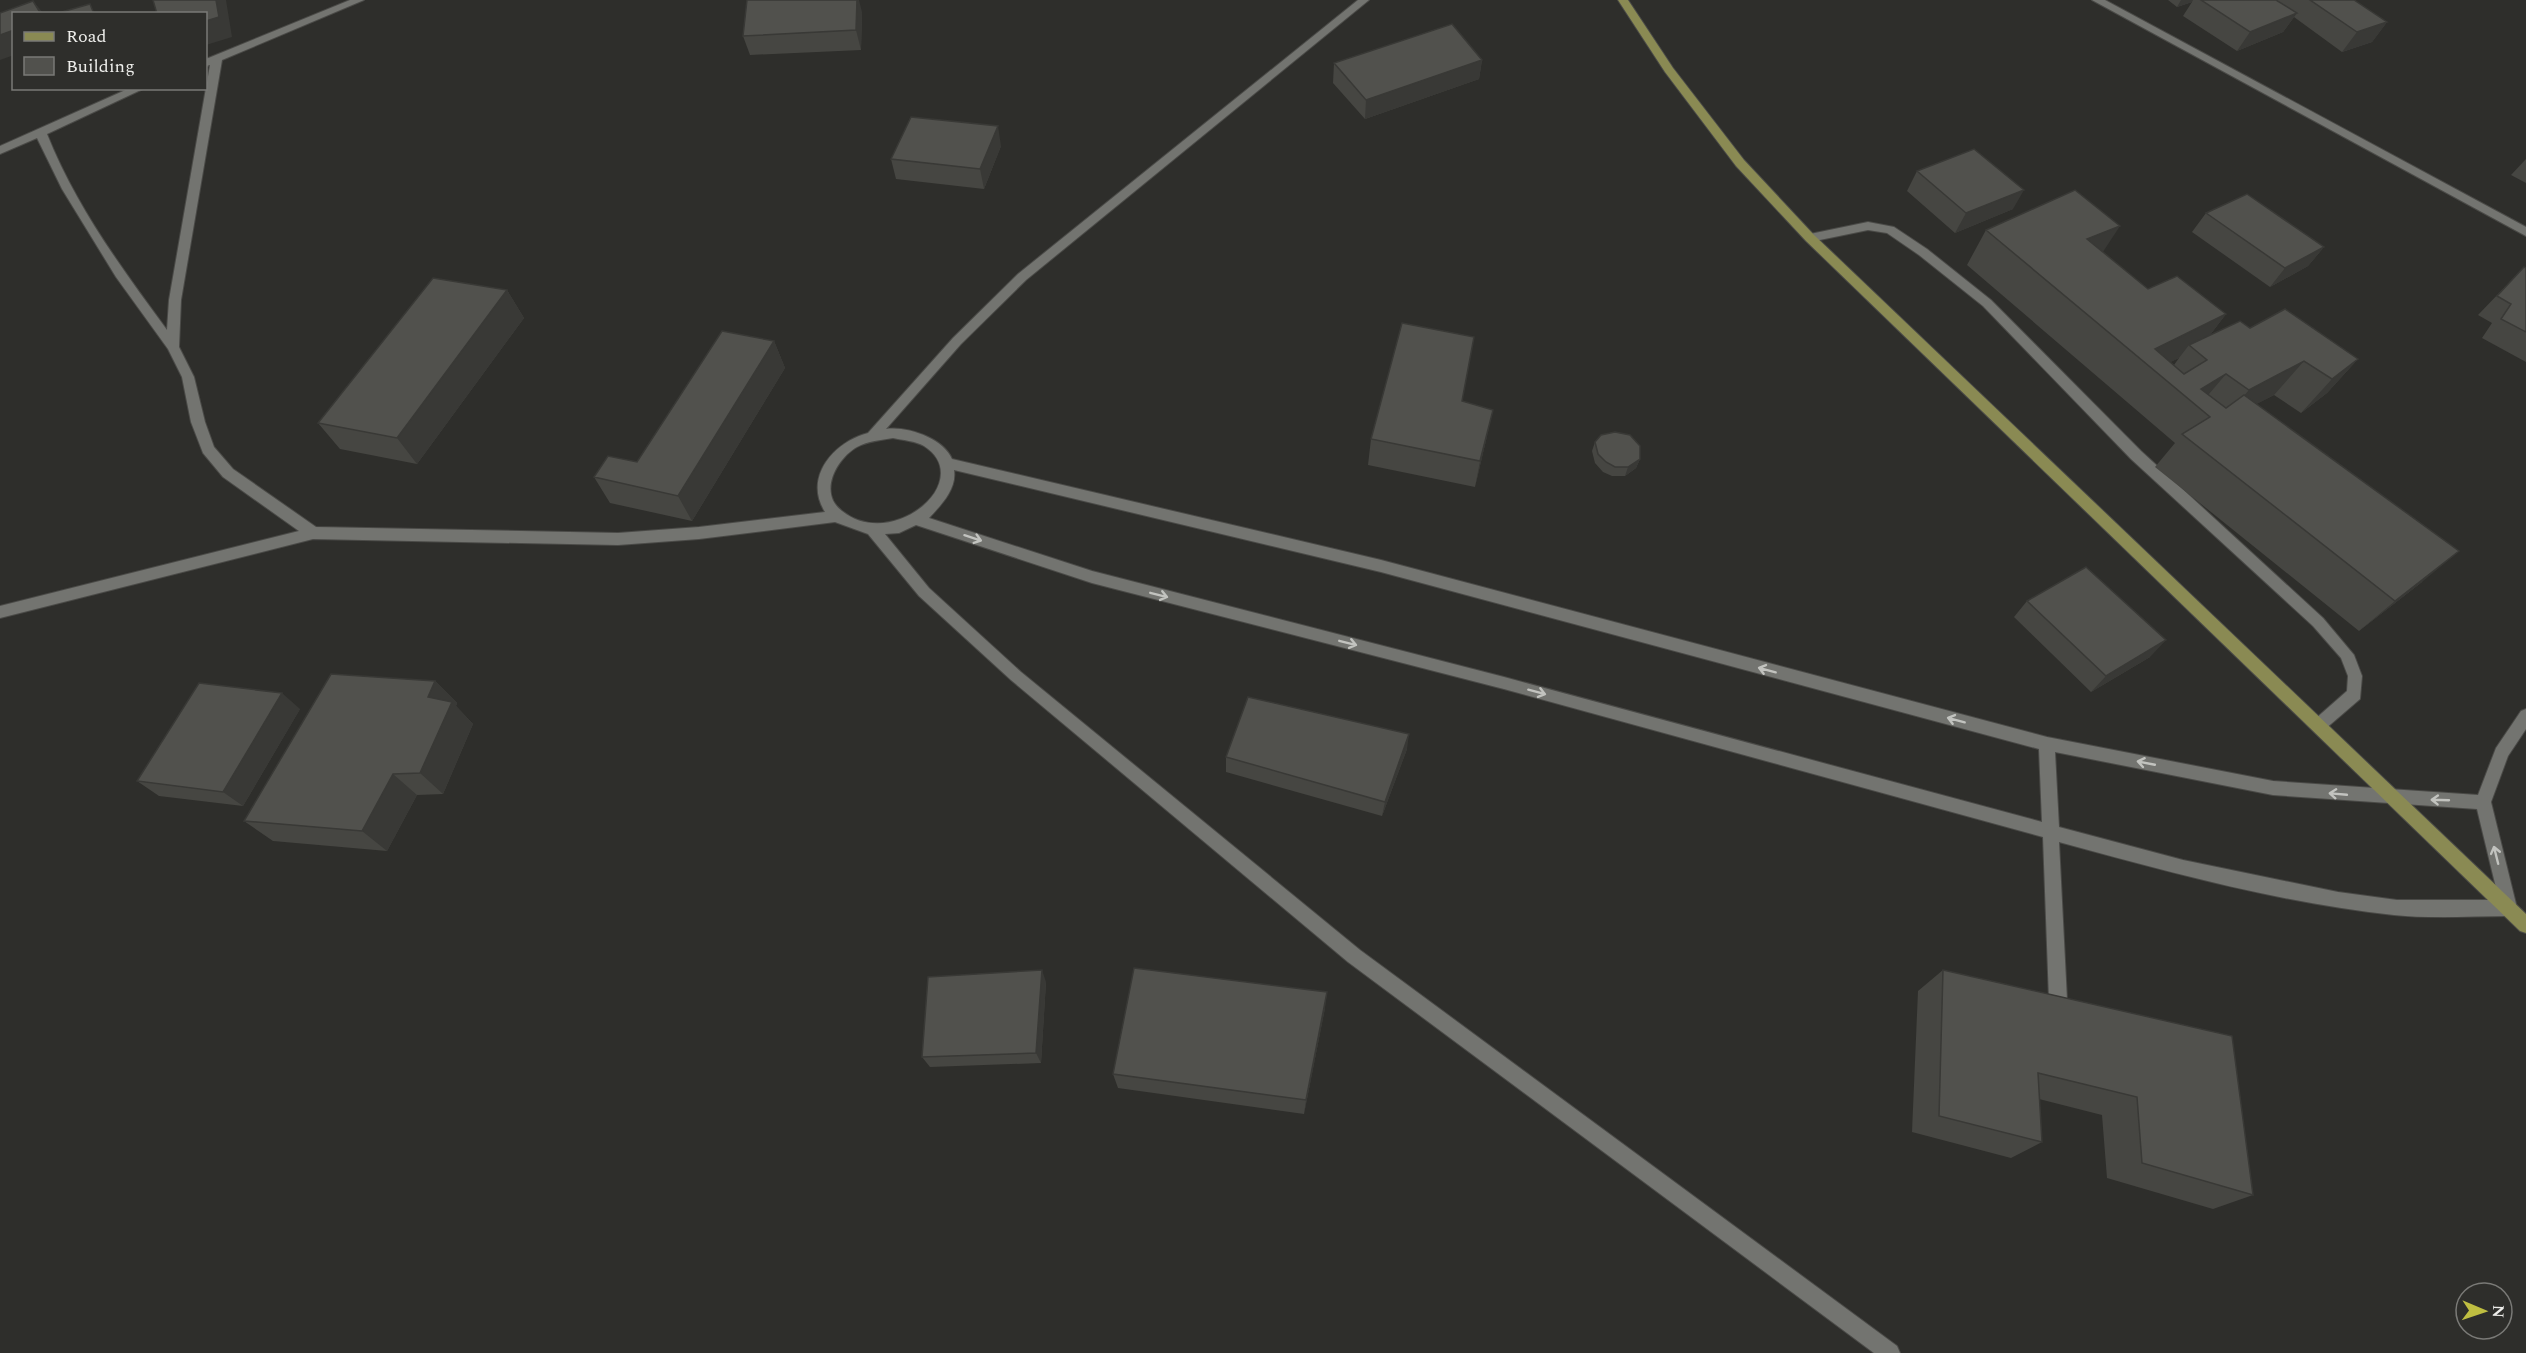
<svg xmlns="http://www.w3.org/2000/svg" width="2526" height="1353" font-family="Spectral,serif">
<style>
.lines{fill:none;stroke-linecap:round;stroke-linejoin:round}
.street-casing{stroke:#4a4a47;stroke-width:2}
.secondary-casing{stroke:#4a4a47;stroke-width:2}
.street{fill:#737470;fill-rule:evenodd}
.secondary{fill:#8a8a53;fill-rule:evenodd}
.wall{fill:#464642;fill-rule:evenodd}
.shaded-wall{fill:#393936}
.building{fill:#51514d;stroke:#393936;stroke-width:1.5}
.oneway{stroke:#c2c3bf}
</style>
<rect width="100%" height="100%" fill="#2e2e2b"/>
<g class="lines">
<!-- street casing -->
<g class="street-casing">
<path id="street" d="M350,0H364L222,60L181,300L179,347L194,377L205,422L214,447L233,469L316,527L618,533L699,527L825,512C803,477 834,442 868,433L953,338L1018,274L1358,0H1369L1026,280L961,344L886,429C907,426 943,438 952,459L1381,560L2047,737L2273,781L2478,795L2496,748L2521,711L2526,709V729L2508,756L2491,802L2517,908L2515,913L2509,916C2471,916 2432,919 2394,915C2281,903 2169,872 2059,842L2067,1000L2064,1006L2058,1008L2052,1006L2049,1000L2043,837L1504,689L1092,583L916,525L899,533L885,534L929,588L1021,672L1360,950L1897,1346L1900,1353H1874L1348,962L1011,680L919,596L868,534L835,522L699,539L618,545L313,539L0,618V606L299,531L223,477L203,453L191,422L182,377L168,349L116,277L62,189L37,138L0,154V146L130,88H145L47,134C75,205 122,269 167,330L169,300L210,65L206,66V59ZM893,438C902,440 916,441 924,446C977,480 893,552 842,511C818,493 836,459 857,447C868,441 881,440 893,438ZM954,470L1381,572L2039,749L2042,822L1504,677L1092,571L929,518C941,505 957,489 954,470ZM2055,752L2273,795L2477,809L2499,900H2397L2338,892L2183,860L2059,827Z
M2092,0H2105L2526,227V236Z
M1868,222L1894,227L1927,249L1991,300L2141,451L2323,618L2354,655L2362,676L2360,699L2324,730L2319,732L2314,730L2311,725L2314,720L2347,691L2348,676L2341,658L2313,626L2131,459L1983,306L1919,255L1887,233L1868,230L1810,242L1804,238L1810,234Z"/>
</g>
<!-- secondary casing -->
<g class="secondary-casing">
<path id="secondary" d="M1618,0H1628L1673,68L1744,160L1814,235L2526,914V933L2520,931L1806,241L1736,166L1665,72Z"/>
</g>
<!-- street -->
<use href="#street" class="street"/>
<!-- secondary -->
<use href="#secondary" class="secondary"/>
</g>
<!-- wall -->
<path class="wall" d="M2168,0H2354L2387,22L2372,42L2342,52L2294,17L2283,32L2237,51L2183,16L2192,2L2177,7Z
M862,12L861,50L750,55L743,36Z
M1482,60L1479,79L1365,119L1333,83L1334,63Z
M1001,146L984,189L896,179L891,159Z
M2526,159V183L2511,175Z
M1917,171L2013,209L1955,233L1907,191Z
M2206,213L2324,247L2308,266L2270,287L2192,232Z
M1986,230L2103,252L2148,289L2226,314L2210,335L2250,328L2358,359L2327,393L2301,413L2274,395L2256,404L2422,582L2359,631L2155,467L2175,443L1967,265ZM2179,358L2174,365L2170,362Z
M2524,267L2526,268V362L2482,338L2492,323L2478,315Z
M507,290L524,318L417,464L340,449L318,423Z
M774,341L785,368L692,521L610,503L594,477L637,462Z
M1462,401L1487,436L1475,487L1368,465L1371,439Z
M1595,442L1640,459L1636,468L1625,476H1612L1603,472L1595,463L1592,451Z
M2027,601L2150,657L2091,692L2014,617Z
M435,681L457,703L456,706L473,724L443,794L417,795L387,851L273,841L244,821Z
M300,709L243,806L159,796L137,781Z
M1407,749L1382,816L1226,772V757Z
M1943,970L2232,1036L2253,1195L2213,1209L2107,1178L2102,1115L2039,1099L2042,1142L2011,1158L1912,1132L1918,991Z
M1046,982L1041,1063L930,1067L922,1057Z
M1325,1008L1304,1114L1118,1088L1113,1074Z"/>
<!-- shaded-wall -->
<path class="shaded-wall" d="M216,0H226L232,37L206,45V21Z
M857,0H859L862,12L861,50L856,30Z
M2181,0H2193L2192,2L2177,7Z
M33,1L44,14H41Z
M2297,13L2283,32L2237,51L2250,32Z
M2387,22L2372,42L2342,52L2357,32Z
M14,30V55L0,60V35Z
M1482,60L1479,79L1365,119L1366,100Z
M998,126L1001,146L984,189L980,169Z
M2024,190L2013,209L1955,233L1966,213Z
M2120,226L2097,261L2087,239Z
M2324,247L2308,266L2270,287L2285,268Z
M507,290L524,318L417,464L397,438Z
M2226,314L2200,348L2189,345L2179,358L2154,370L2155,349Z
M774,341L785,368L692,521L678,496Z
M2358,359L2327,393L2301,413L2332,379Z
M2304,361L2274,395L2220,423L2249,390Z
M2226,374L2198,407L2201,389Z
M1493,410L1487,436L1475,487L1480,461Z
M1640,459L1636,468L1625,476L1628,467Z
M2459,551L2422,582L2359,631L2395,601Z
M2166,640L2150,657L2091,692L2106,676Z
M435,681L457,703L456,706L473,724L443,794L420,773L428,697Z
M282,693L300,709L243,806L223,792Z
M1409,734L1407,749L1382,816L1385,802Z
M393,774L417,795L387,851L362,831Z
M1042,970L1046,982L1041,1063L1036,1053Z
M1327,992L1325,1008L1304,1114L1306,1100Z"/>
<!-- building -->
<path class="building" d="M153,0H216L219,17L206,21V14H157Z
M747,0H857L856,30L743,36Z
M2201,0H2276L2297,13L2250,32Z
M2310,0H2354L2387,22L2357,32Z
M33,1L41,14H14V30L0,35V13Z
M90,4L94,14L58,13Z
M1452,24L1482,60L1366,100L1334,63Z
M911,117L998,126L980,169L891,159Z
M1974,149L2024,190L1966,213L1917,171Z
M2075,190L2120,226L2087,239L2148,289L2177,276L2226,314L2155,349L2184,374L2207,360L2189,345L2240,321L2250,328L2285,309L2358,359L2332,379L2304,361L2249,390L2226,374L2201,389L2226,408L2244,395L2459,551L2395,601L2182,434L2210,417L1986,230Z
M2247,194L2324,247L2285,268L2206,213Z
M2524,267L2526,268V332L2501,319L2511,304L2497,296Z
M433,278L507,290L397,438L318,423Z
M1402,323L1474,337L1462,401L1493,410L1480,461L1371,439Z
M722,331L774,341L678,496L594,477L608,456L637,462Z
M1615,432L1630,435L1640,446V459L1628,467H1615L1606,462L1598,454L1595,442L1601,435Z
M2086,567L2166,640L2106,676L2027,601Z
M331,674L435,681L428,697L452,702L420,773L393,774L362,831L244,821Z
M199,683L282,693L223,792L137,781Z
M1248,697L1409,734L1385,802L1226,757Z
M1134,968L1327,992L1306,1100L1113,1074Z
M1042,970L1036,1053L922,1057L928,977Z
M1943,970L2232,1036L2253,1195L2142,1163L2137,1097L2038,1073L2042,1142L1939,1116Z"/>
<!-- one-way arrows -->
<defs><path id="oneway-shaft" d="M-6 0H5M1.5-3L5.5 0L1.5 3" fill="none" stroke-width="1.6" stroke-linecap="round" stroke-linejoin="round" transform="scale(1.5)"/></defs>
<g class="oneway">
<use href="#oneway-shaft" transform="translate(973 538) rotate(18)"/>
<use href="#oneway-shaft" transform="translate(1159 595) rotate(14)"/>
<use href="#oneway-shaft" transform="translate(1348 643) rotate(14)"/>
<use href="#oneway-shaft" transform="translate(1767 670) rotate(-165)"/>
<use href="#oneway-shaft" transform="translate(1537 692) rotate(15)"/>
<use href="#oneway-shaft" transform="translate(1956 720) rotate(-165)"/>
<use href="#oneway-shaft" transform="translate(2146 763) rotate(-169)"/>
<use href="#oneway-shaft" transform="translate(2338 794) rotate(-175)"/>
<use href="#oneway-shaft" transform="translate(2440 800) rotate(-178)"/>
<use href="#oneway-shaft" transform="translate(2496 855) rotate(-104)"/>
</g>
<!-- legend -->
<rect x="12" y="12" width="195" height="78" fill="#2e2e2b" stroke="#7a7a77" stroke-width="1.5"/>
<rect x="24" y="32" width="30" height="9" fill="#8a8a53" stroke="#7a7a77" stroke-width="1.5"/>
<text x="66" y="42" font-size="18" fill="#ededea">Road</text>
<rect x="24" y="57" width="30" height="18" fill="#51514d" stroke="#7a7a77" stroke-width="1.5"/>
<text x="66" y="72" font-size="18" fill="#ededea">Building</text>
<!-- north arrow -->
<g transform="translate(2484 1311) rotate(92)"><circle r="28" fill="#2e2e2b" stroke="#7a7a77" stroke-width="1.5"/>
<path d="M0-4.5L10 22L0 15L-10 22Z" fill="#bfbe41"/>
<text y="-9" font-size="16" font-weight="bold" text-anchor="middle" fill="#ededea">N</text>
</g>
</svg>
